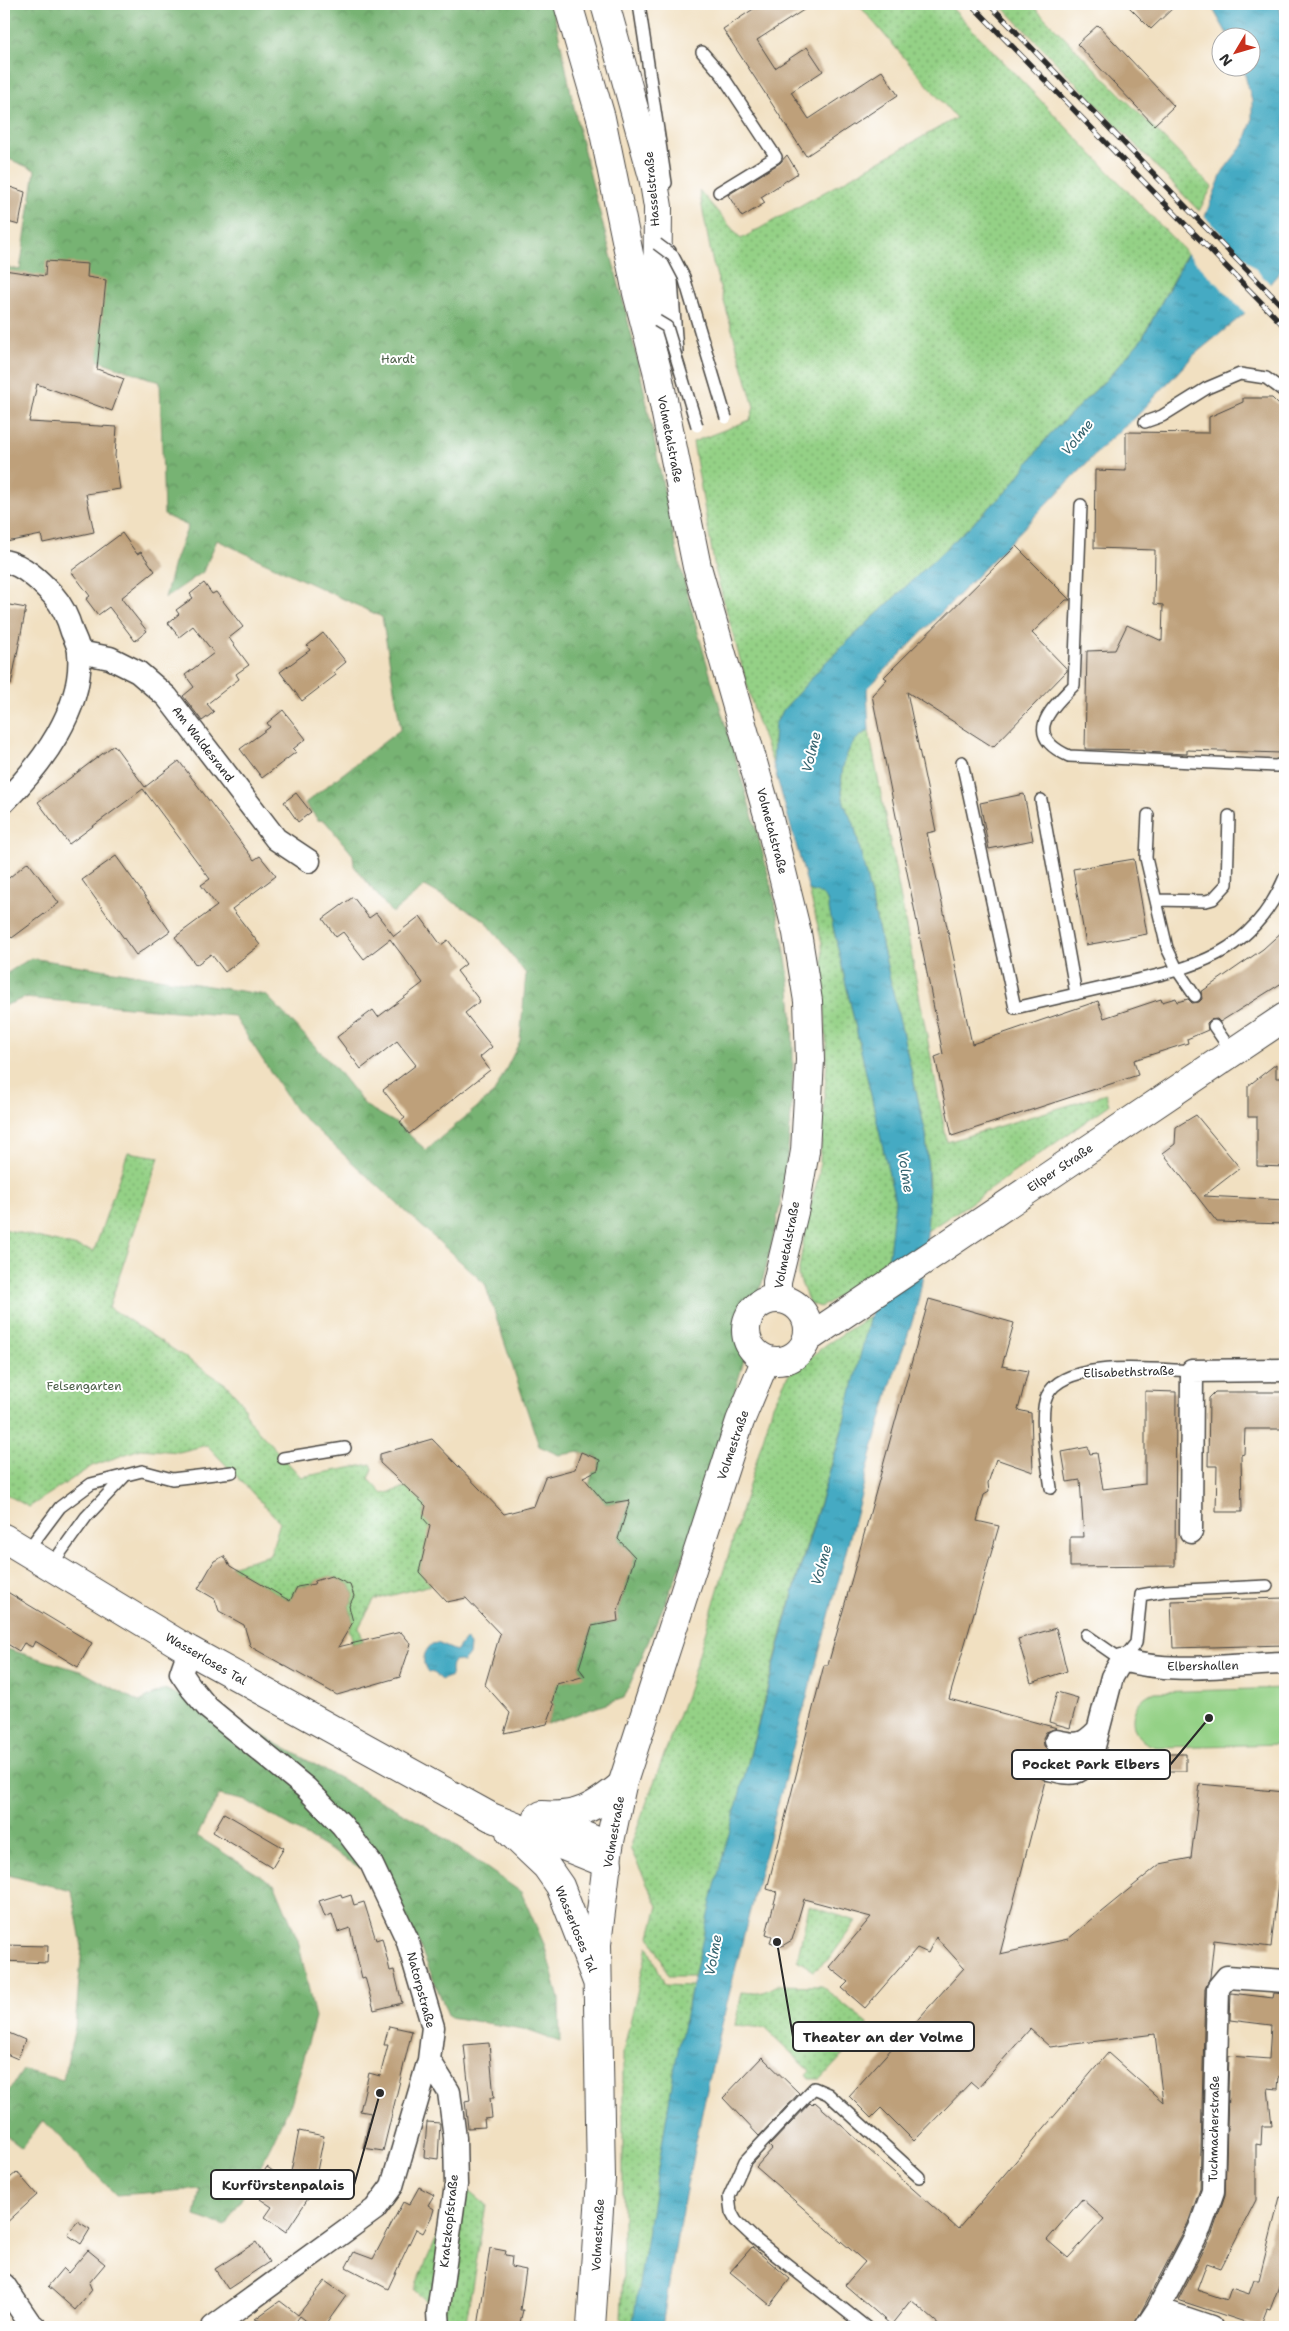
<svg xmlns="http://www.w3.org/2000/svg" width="1289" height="2331" font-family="'Shantell Sans',sans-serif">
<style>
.grass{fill:url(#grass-dots);stroke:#607e58}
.forest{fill:url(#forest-crowns);stroke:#516f4f}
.garden{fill:#94d186;stroke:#607e58}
.water{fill:url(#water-ripples);stroke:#386a77}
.pier{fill:#f1e0c1}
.building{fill:#bea07a;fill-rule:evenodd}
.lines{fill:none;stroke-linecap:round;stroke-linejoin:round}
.lane-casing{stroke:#494642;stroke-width:14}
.street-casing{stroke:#494642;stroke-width:25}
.secondary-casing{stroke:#494642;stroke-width:30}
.primary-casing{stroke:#494642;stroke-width:30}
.lane{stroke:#fff;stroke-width:11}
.street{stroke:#fff;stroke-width:22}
.secondary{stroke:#fff;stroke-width:28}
.primary{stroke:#fff;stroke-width:28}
.rail-casing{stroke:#2b2b2b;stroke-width:5.5}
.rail{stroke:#fff;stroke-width:4;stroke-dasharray:11;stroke-linecap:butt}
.lane-bridge-casing{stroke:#494642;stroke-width:14;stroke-linecap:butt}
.lane-bridge{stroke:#fff;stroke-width:11}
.labels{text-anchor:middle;stroke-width:4;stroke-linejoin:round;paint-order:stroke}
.street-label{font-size:12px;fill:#2b2b2b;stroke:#fff}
.park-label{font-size:12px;fill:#4a5d46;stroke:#fff}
.water-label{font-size:14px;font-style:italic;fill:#36646f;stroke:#fff}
.leader{fill:none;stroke:#2b2b2b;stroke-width:2}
.callout-dot{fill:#2b2b2b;stroke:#fff;stroke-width:2}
.callout{fill:#fff;stroke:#2b2b2b;stroke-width:2}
.callout-label{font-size:14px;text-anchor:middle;font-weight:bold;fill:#2b2b2b}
</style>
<defs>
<pattern id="grass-dots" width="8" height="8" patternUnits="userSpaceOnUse" patternTransform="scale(1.25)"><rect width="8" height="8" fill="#94d186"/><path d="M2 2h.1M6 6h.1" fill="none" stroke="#79aa6e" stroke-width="1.8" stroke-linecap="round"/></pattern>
<pattern id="forest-crowns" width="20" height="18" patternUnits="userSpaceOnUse" patternTransform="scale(1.25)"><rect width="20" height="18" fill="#77b373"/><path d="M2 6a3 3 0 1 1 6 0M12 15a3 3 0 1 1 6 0" fill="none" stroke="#62925f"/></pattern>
<pattern id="water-ripples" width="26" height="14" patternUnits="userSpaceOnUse" patternTransform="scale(1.25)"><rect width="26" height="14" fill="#44aac3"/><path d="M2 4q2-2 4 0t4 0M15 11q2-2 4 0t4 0" fill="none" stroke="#398b9f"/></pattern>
</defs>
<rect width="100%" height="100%" fill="#fff"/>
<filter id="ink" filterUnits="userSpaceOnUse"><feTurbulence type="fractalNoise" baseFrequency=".02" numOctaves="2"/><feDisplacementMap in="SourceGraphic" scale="10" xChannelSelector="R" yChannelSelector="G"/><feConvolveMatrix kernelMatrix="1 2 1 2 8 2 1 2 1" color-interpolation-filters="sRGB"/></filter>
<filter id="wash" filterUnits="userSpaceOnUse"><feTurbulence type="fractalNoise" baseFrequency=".0096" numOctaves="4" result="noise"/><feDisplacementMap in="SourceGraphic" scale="20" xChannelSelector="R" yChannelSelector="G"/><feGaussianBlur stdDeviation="1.12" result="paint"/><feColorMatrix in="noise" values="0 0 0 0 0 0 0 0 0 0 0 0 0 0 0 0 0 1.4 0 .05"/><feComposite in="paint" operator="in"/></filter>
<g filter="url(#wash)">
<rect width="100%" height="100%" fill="#f1e0c1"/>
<!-- grass -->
<path class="grass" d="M858,4H948L1187,253L1142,339L1107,379L1050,434L1008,490L825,663L784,709L775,724L773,764L756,717L715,569L693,442L750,420L754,407L712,259L699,190L741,239L956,118Z
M1000,4H1031L1212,187L1199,211Z
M869,731L947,1142L1106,1094L1109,1105L969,1204L927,1231L929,1185L926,1134L854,824C850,816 844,807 843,798C838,775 845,740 869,731Z
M809,890L821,894L827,900L895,1201L888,1264L821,1307L809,1303L798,1275L808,1214L819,1174L827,1061L822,943Z
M128,1152L159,1157L109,1307L227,1385L240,1400L251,1423L301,1477L371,1464L373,1469L369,1479L383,1494L408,1487L426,1506L423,1518L431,1526L419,1572L431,1585L374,1600L359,1627L363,1641L351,1644L352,1638L349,1629L353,1622L349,1606L354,1596L350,1585L331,1576L315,1581L314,1584L297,1587L290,1601L230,1566L270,1555L280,1522L207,1445L179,1452L140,1449L92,1466L29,1507L4,1493V1229L94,1251Z
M870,1316C853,1405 822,1491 797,1578C760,1710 728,1843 694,1976H669L650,1936L658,1906L630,1848L689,1687L773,1405L788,1375L827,1344Z
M809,1906L856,1921L830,1958L814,1971L797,1960Z
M648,1946L665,1985L692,1986L671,2091L633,2325L621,2318L623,2275V2052Z
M777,1985L821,1986L868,2023L867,2029L821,2079H809L806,2075L810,2071L765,2028L735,2025L742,1992C762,1994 760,1994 777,1985Z
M462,2185L486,2205L465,2327H430L429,2303L414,2290L443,2222Z"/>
<!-- forest -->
<path class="forest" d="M4,4H551C564,51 571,99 583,147C603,228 627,309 644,390C658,457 669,523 686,588C708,674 737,758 760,843C775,899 789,956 792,1014C796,1099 788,1181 767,1263C764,1274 762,1287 757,1297C744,1322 732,1320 746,1353L710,1476L680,1568L624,1698L547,1724L554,1705L552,1702L557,1684L579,1668L592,1626L618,1621L617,1613L635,1557L618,1539L628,1506L625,1501L606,1504L589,1485L593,1472L598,1469L600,1460L581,1452L559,1455L539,1446L485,1284L296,1111L234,1016L24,998L4,1006V975L31,958L266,995L334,1066L366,1106L396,1123L426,1150L494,1093L520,1041L526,974L485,920L425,886L392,913L354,866L353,855L325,821L318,820L305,803L401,729L382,617L217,540L203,572L165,598L174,563L188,526L164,515L160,382L4,328V267L20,270L35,170L4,157Z
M4,1648L83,1672L139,1702L165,1689L245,1726L428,1827L521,1892L544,1944L559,1999L560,2042L523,2029L449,2017L415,1935L371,1874L247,1801L219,1795L197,1836L275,1885L298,1940L315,2018L292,2100L260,2168L225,2226L195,2216L200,2189L116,2195L43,2120L22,2148L4,2134V2098L23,2070L63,2080L75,2028L82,1947L72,1891L4,1874Z"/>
<!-- garden -->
<path class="garden" d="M1285,1688V1744L1157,1747C1126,1741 1125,1703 1154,1692Z"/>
<!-- water -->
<path class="water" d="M1210,4H1279L1285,31V266L1244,314L1195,354L1136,417L1110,439L867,689L869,731C845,740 838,775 843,798C844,807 850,816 854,824L926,1134C929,1185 930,1236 921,1287C915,1321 900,1354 890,1387C867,1468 847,1550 825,1631C762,1861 698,2092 662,2327H632L676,2060L712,1897L798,1576L841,1434L870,1316L888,1264L895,1201L827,900L821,894L809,890L773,764L775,724L784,709L825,663L1008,490L1050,434L1107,379L1142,339L1198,234L1223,171L1244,144L1252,121V101L1243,68H1252V38L1229,37Z
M465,1639L470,1645L469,1655L463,1662L455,1660C449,1666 452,1671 451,1676L442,1680L434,1673L428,1672C421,1663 423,1652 432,1644L437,1643L456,1651Z"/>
<!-- pier -->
<path class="pier" d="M1204,216L1272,286L1247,315L1185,251Z"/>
<g id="blocks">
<!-- building -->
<path class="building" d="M761,4H813L757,40L775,68L807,47L823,71L791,92L809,119L882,71L898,95L806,156L723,29Z
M1126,4H1177L1151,29Z
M1098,25L1174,106L1154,125L1077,44Z
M787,155L798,173L761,197L765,203L742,217L728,195L780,163Z
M4,185L25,192L19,225L4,221Z
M46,261L88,264L87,277L106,280L97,369L124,379L112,411L37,384L29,422L117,427L115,456L120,489L86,494L94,532L43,543L41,535L6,542L4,531V270L45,276Z
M1243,398H1272L1285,411V583L1281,753L1187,750V754L1143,752V750L1085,749L1087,651L1115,650L1127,625L1162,641L1163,605L1154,604L1155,550L1094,548L1095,470L1126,471V432L1209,433V417L1243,402Z
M122,533L137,554L141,552L155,571L121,598L147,631L135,641L109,607L98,615L86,599L90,596L71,571Z
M1016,546L1070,600H1066L1032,633L1067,669V671L993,747L907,692L936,831L927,833L972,1044L1098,1001L1104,1018L1161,999L1162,1002L1176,998L1177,1002L1188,999L1192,1003L1199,1002L1202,999L1201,992L1263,949L1285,929V981L1220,1022L1217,1019L1210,1020L1207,1023L1208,1030L1187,1039L1188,1043L1134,1060L1138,1075L952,1136L935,1057L943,1054L872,695L887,679L884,677Z
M204,583L212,594L216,592L243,627L229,638L249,665L236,674L239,679L207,704L214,712L202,721L183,696L194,687L185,675L214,653L193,626L179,637L168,623L179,614L176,610L193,598L190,594Z
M4,604L26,608L11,685L4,684Z
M323,633L346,662L334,672L336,675L302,701L280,672L310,650L307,646Z
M283,710L306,739L293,749L296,752L262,778L240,749L270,727L267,723Z
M114,745L145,787L179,761L254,860L260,856L276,876L232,909L260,945L225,972L211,954L196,965L175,937L217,906L201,885L210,879L143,789L69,844L38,802Z
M296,793L311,812L298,822L284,802Z
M1024,794L1033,840L989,849L980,803Z
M116,856L170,931L136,955L82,880Z
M1134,859L1147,934L1086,945L1073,869Z
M28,862L59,903L12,938L4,930V882Z
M353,897L369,918L376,913L394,936L420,916L441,945L448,940L466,964L457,971L480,1001L465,1013L492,1047L480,1057L490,1070L409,1134L400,1122L405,1118L383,1090L416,1065L397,1041L361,1069L337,1037L373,1010L378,1017L423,983L390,939L364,959L343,932L336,937L323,919Z
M1276,1064V1078H1285V1167L1257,1166V1117H1248V1086Z
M1196,1115L1240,1168L1204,1196L1285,1200V1224L1217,1222L1163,1153L1175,1144L1176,1127Z
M929,1299L1014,1323L1002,1366L1028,1371L1018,1410L1031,1413L1033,1472L996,1459L988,1483L989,1492L984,1495L977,1521L999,1526L949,1699L1057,1728L1046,1732L1043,1738L1044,1746L1053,1754L1052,1756L1040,1760L1036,1765L1037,1773L1045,1781L1000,1954L1068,1939L1160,1864L1191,1858L1200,1784L1285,1792V1846H1282L1271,1947L1214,1940L1210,1977L1205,1988L1200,2189L1188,2223L1133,2327H942L911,2300L891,2325L845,2285L865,2262L756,2167L772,2149L769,2146L810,2103L812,2105L815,2102L958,2229L1108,2053L1163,2102L1155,2034L1050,2047L1030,2029L978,2088L971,2082L914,2141L881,2108L871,2118L849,2096L964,1968L936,1937L928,1953L917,1948L865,2008L842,1988L848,1982L829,1967L871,1917L804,1899L792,1940L782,1946L770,1942L772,1936L766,1934L777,1892L767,1889L824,1665H828ZM1082,2199L1104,2219L1068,2258L1047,2240Z
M1145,1391L1176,1392L1175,1566L1070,1567V1537H1084L1080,1480L1067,1482L1062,1452L1088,1447L1090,1454L1097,1453L1103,1489L1145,1484Z
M1215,1392H1285V1429H1245L1244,1454L1241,1455L1242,1512H1216L1217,1466H1208L1209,1398Z
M432,1439L504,1514L534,1506L545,1477L575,1469L581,1452L600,1460L598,1470L583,1477L606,1504L630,1500L618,1539L635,1557L617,1613L618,1621L592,1626L579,1668L585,1676L557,1684L552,1702L554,1705L547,1724L504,1733L510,1713L485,1685L500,1634L466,1598L447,1602L419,1572L430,1526L423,1518L426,1506L380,1463V1454Z
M224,1556L230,1566L290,1601L297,1587L314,1584L315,1581L331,1576L350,1585L354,1596L349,1606L353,1622L338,1647L401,1632L411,1644L400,1677L337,1695L253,1648L250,1645L244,1625L219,1611L215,1599L198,1589L214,1561Z
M4,1590L92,1643L78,1667L35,1641L32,1647L24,1643L19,1651L4,1642Z
M1285,1598V1645L1173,1648L1171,1601Z
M1056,1628L1067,1671L1031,1683L1018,1639Z
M1057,1692L1078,1698L1070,1728L1049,1722Z
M1121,1754H1186V1771H1121Z
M224,1813L284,1848L272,1868L213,1832Z
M341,1894L342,1898L351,1895L354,1905L364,1902L376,1940L382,1938L390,1971L394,1970L402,2003L374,2010L365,1977L362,1978L350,1928L338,1932L332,1914L325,1917L319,1901Z
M4,1945L48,1946L47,1963L4,1961Z
M1231,1993L1273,1998L1274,1993L1285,1994V2077L1279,2076L1278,2089L1268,2088L1272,2126H1262L1261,2145L1256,2144V2200L1221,2268L1207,2263L1197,2290L1227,2300L1231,2288L1249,2294L1254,2280H1259L1280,2197L1285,2198V2279L1282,2278L1270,2310L1267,2309L1260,2327L1178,2300L1212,2234L1225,2195L1229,2056L1269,2059L1271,2025L1230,2020Z
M389,2026L412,2031L383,2151L363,2148L371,2113L360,2111L369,2073L380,2076L388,2045H384Z
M4,2031L25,2040L18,2059L4,2053Z
M489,2043L494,2098H490L492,2118L484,2119L485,2127L468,2128L465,2101L470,2100L464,2045Z
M762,2057L799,2093L759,2136L723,2098Z
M427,2122L440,2123L438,2159L424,2157Z
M299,2131L324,2136L317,2171L339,2174L337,2191L315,2188L286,2232L265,2217L272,2207L260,2199L266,2192L255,2185L267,2167L289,2182Z
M17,2172L37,2195L4,2225V2183Z
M419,2187L434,2195L428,2205L434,2209L432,2216L423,2233L416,2229L388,2289L346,2267L354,2252L373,2259L403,2202L409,2205Z
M77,2221L90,2229L81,2244L68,2235Z
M256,2242L269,2262L228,2289L215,2269Z
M752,2247L790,2279L770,2305L730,2272Z
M490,2248L506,2251L505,2255L512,2256L511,2267L526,2270L520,2310H523L519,2327H478Z
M88,2250L105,2264L89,2283L92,2290L75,2310L48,2286L63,2268L68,2273Z
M325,2281L346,2296L324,2327H314L300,2316L292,2327H281L255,2319L280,2301L298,2315Z"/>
</g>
</g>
<g filter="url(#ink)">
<use href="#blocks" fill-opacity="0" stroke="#494642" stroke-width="1"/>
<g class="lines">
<!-- lane casing -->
<g class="lane-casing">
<path id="lane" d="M639,4L666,183
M702,52L722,75L776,157L719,192
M670,251L677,352
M1145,422L1162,416L1207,388L1240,374L1266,378L1285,392
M1081,505L1074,685C1050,710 1022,735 1069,756L1276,766L1285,763
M962,762L1015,1008C1050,1000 1084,992 1119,984C1194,968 1252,955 1285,877
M1041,800L1076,994
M1148,815L1146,858L1167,948L1178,971L1195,996
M1156,900L1206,901L1213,899L1227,884L1229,816
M1214,1026L1232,1052
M283,1458L345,1448
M1051,1488C1048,1468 1038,1414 1047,1396C1064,1358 1157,1370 1192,1371
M27,1551L60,1507L91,1484L142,1471L172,1479L232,1472
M50,1567L86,1517L124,1477
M1086,1635L1122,1660L1136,1643L1141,1595L1164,1591L1267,1586
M866,2327L754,2238L736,2221L731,2212L729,2197L745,2161L814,2088L828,2094L919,2177"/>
</g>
<!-- street casing -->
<g class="street-casing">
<path id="street" d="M4,561C24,565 40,581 53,595C63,606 68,618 72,632C75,639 79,646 79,653C84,709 41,765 4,802
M79,652L110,658L138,672L167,697L276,839L309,861
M1191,1532L1192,1371L1285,1370
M189,1650L181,1673L192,1689L208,1708L306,1788L342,1825L371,1863L407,1939L433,2027L429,2060L392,2186L375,2209L213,2327
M1056,1741C1077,1745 1081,1747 1097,1731
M1049,1769C1070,1774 1081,1778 1092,1754L1112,1677L1122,1660C1175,1675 1231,1664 1285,1663
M429,2060L449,2092L455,2138L456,2185L438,2313L439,2327
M4,2285L29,2322L35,2327
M1158,2309L1211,2327
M1146,2327L1158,2309L1200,2228L1213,2191L1218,1988L1227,1977L1285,1981"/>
</g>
<!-- secondary casing -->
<g class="secondary-casing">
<path id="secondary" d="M807,1339L1285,1017
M4,1538L189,1650L491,1817L608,1864
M542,1815C578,1818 595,1807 622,1785
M538,1817L609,1846
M510,1832L546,1866L560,1886L596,1979"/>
</g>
<!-- primary casing -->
<g class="primary-casing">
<path id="primary" d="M568,4L601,118L637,293L657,370L697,567L768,815L797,933L808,1001L810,1060L805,1151L795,1208L777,1282V1298
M605,4L653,177L658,207L657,329
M746 1330a31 31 0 1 1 62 0a31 31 0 1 1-62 0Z
M591,2327L601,2179L597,1944L609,1846L622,1785L740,1421L766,1359"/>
</g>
<!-- lane -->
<use href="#lane" class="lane"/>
<!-- street -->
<use href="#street" class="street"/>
<!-- secondary -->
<use href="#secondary" class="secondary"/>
<!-- primary -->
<use href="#primary" class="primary"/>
<!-- rail casing -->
<g class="rail-casing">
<path id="rail" d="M971,4L1285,327
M989,4L1285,309"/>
</g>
<!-- rail -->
<use href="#rail" class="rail"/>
<!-- lane-bridge casing -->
<g class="lane-bridge-casing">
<path id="lane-bridge" d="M657,244L673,256L684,277L726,418
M657,321L667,327L697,426"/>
</g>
<!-- lane-bridge -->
<use href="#lane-bridge" class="lane-bridge"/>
</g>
</g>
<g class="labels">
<!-- street labels -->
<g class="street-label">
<text transform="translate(652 189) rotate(-95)" y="4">Hasselstraße</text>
<text transform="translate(670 439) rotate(79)" y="4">Volmetalstraße</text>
<text transform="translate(203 744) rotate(52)" y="4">Am Waldesrand</text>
<text transform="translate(772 831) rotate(75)" y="4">Volmetalstraße</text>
<text transform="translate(1060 1168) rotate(-34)" y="4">Eilper Straße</text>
<text transform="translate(787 1245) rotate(-79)" y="4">Volmetalstraße</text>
<text transform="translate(1129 1372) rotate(-2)" y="4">Elisabethstraße</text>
<text transform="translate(733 1445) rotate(-71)" y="4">Volmestraße</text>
<text transform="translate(206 1659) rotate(30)" y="4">Wasserloses Tal</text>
<text transform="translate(1203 1666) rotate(-1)" y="4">Elbershallen</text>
<text transform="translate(614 1832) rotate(-80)" y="4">Volmestraße</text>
<text transform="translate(576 1929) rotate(68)" y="4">Wasserloses Tal</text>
<text transform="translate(421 1990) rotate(75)" y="4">Natorpstraße</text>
<text transform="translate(1214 2129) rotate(-89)" y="4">Tuchmacherstraße</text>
<text transform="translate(449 2221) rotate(-84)" y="4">Kratzkopfstraße</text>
<text transform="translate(598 2235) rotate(-87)" y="4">Volmestraße</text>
</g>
<!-- park labels -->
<g class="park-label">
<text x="398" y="363">Hardt</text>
<text x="84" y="1390">Felsengarten</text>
</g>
<!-- water labels -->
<g class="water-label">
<text transform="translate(1077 437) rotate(-51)" y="5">Volme</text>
<text transform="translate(811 752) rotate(-76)" y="5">Volme</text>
<text transform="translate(906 1172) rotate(81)" y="5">Volme</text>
<text transform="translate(821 1565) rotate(-74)" y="5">Volme</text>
<text transform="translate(713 1955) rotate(-80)" y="5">Volme</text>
</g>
</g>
<!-- callouts -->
<path class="leader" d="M1209 1718L1170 1765M777 1942L793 2037M380 2093L354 2185"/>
<g class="callout-dot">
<circle cx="1209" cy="1718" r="5"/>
<circle cx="777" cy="1942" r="5"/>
<circle cx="380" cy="2093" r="5"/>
</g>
<g class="callout">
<rect x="1012" y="1750" width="158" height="29" rx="5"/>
<rect x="793" y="2022" width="181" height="29" rx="5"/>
<rect x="211" y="2170" width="143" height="29" rx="5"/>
</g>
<g class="callout-label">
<text x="1091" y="1769">Pocket Park Elbers</text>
<text x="883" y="2042">Theater an der Volme</text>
<text x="283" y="2190">Kurfürstenpalais</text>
</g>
<!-- margin -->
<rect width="1289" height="2331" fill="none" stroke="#fff" stroke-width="20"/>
<!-- north arrow -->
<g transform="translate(1236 52) rotate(232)"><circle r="24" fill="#ffffff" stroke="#aaaaaa"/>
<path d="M0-4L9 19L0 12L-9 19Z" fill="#c8321e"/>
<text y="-8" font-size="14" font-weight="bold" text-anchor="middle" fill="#2b2b2b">N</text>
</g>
</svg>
